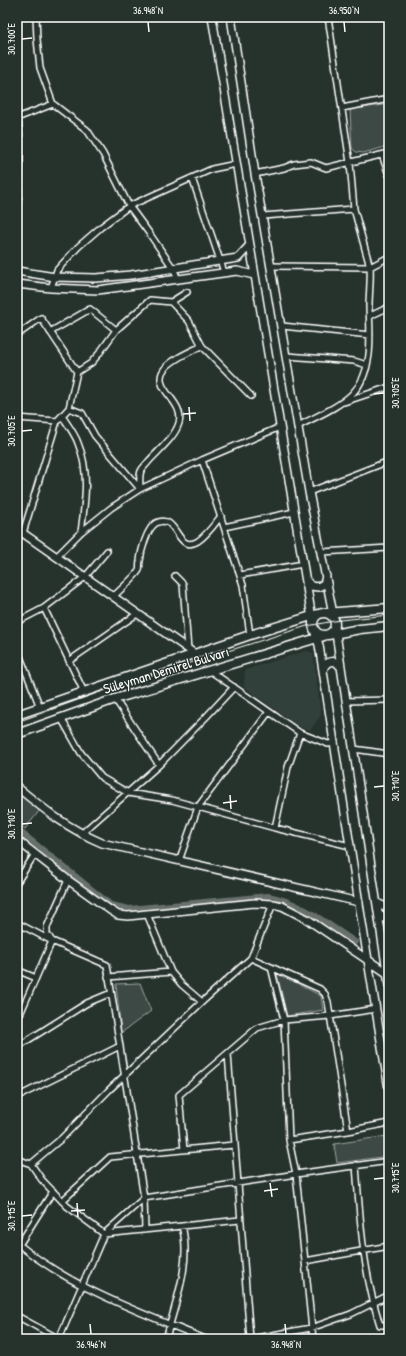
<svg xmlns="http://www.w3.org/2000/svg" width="406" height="1356" font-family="'Patrick Hand',sans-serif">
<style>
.built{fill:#333f3a}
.green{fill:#3e4944;stroke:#9ea4a2}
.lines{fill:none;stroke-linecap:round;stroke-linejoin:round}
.canal{stroke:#67706c;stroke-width:6}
.street-casing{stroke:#fff;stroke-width:8}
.secondary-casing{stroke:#fff;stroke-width:10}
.primary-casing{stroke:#fff;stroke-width:11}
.street{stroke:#26332d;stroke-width:5}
.secondary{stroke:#26332d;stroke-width:7}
.primary{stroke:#26332d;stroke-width:8}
.tram{stroke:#fff;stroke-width:1}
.ticks{fill:none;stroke:#fff;stroke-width:1.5}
.labels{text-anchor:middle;stroke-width:3;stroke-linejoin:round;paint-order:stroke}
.street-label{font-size:14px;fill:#fff;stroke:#26332d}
.neatline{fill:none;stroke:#fff;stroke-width:1.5}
.ticks-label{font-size:10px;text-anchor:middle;fill:#fff}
</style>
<rect width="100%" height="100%" fill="#26332d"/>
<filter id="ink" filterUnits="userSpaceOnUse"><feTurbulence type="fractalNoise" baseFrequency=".025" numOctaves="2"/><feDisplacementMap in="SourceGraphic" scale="8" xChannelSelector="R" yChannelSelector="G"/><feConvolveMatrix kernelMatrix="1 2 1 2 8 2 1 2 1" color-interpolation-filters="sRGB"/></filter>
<g filter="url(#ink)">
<!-- built -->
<path class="built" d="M306,651L313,653L321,715L310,730L300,727L244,687L245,670Z"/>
<!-- green -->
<path class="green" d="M389,104V146L363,153L356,152L352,148L350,110Z
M17,792L40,810L25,829L17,823Z
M277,974H280L321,996L323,1010L287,1016Z
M140,983L151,1011L121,1033L116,984Z
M387,1136L389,1156L337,1163L334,1144Z"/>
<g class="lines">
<!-- canal -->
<path class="canal" d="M17,829L111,905L129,909L268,896C301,902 327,924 355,942"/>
<!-- street casing -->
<g class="street-casing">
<path id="street" d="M36,17L37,39L40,68L53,104L87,130L103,154L129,206L149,233L173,268L178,279
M342,108L389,99
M17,111C22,145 20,179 17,213
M17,118L53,104
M382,155L389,175
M255,174L284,168L294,164L311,162L326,168L389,153
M192,178L224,272
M263,216L354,209
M271,266L370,267L354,209L350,163L328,17
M51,288L57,270L78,247L101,227L129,206L212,169L236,164
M171,302L189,321L202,346L251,396
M370,316L389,307
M282,326L370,335
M50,332L90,309L116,330
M17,335L41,318L77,372L69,408L57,421L23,533
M287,356L354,361L367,365
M77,372L91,363L98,355L116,330L150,300L171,302L187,292
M344,402L389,387
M69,408L82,413L95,436L140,489
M62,416C68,425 75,434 78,443C90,472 85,502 81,532
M17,418L57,421
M298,426C317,416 338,408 353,393C374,371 370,335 369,307C369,293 371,280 370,267L389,257
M202,460L243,585L250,635
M140,489C140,484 139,475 141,471C143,467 147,464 149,461C159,450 175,437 179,423C185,402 155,391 162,373C167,361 191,351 202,346
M309,492L389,461
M224,527L294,512
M322,552L389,548
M56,557L81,532L111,508L140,489L202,460L280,427
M240,575L303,564
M175,576L183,584L188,650
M113,597C118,592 137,575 139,570C140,568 139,564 140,561C141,551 147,528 156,523C178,512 176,555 198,541C207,535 214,525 221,516
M44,608L84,692
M17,622L44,608L85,577L107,551
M17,649L40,707
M69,661L137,614
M209,670L300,733L328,744L335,743
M115,699L159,765
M346,701L389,700
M61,718L81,753L102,778L128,793L172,800L275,828L350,846
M354,749L389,754
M275,828L288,767L300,733
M81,834L159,765L206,717L234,687
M179,861L198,807L268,713
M17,882L35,854
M17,923L52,941L107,965L144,1198L145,1230
M251,958L271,967L284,1020L289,1140L348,1131
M271,967L320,989L325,994L328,1002L348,1131L389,1123
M17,970L36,978
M108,977L171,972
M202,1002L251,958L273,904
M17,1021L52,941L47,934V927L68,880
M17,1047L87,1003L111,993
M228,1054L250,1339
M17,1093L23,1094L120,1046
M289,1140L296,1174L313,1339
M184,1150L179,1095L257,1028L284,1020L330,1016L376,1009
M17,1159L31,1164L42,1180L67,1206L104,1234L240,1220
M31,1164L62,1138L109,1090L202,1002L181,984L171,972L147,914
M356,1165C360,1220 363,1272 380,1325H389
M62,1201L110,1157L234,1145
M17,1243C71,1288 140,1312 205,1339
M19,1245L53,1191
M305,1261L389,1246
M17,1316L59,1339
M59,1339L104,1234L144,1198L296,1174L389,1161
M166,1339C175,1303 192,1263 182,1226
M250,1339L311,1328L351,1314L389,1295"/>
</g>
<!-- secondary casing -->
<g class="secondary-casing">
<path id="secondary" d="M212,17L313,624
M231,17L255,174L309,492L334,619
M17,271L55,277L96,278L131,275L238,258L249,246
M17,284L51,288L98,290L237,271L254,275
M17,529L195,654
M306,580L311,586L318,587L324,584L326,576
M335,627L389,985
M314,630L319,645C342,793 364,941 389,1089
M323,671C324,664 329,660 336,662L341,667
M17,787C46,811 67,828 102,843L359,902
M17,840L68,880L110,910L118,915L128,916L147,914L254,903L273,904L282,906L307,919L387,973
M377,903L389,909
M379,915L389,920"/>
</g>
<!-- primary casing -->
<g class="primary-casing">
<path id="primary" d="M313 624a11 11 0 1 1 22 0a11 11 0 1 1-22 0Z
M326,613L389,608
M328,635L360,629L389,626
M17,715L250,635L318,614
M17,734L115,699L324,636"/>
</g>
<!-- street -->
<use href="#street" class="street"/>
<!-- secondary -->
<use href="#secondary" class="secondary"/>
<!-- primary -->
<use href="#primary" class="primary"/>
<!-- tram -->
<path class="tram" d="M17,722L111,688L307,626L340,620L389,615"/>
</g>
</g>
<!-- ticks -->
<path class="ticks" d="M148,22L149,32M344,22L345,32M22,39L32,38M374,394L384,393M189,407L190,421M183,414L196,413M22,431L32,430M374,787L384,786M230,795L231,809M223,803L237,801M22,824L32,823M374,1179L384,1178M270,1183L272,1197M264,1191L278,1189M77,1203L78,1217M71,1211L85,1210M22,1216L32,1215M90,1324L91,1334M285,1324L286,1334"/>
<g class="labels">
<!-- street labels -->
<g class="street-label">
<text transform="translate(166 670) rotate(-17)" y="5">Süleyman Demirel Bulvarı</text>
</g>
</g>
<!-- margin -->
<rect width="406" height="1356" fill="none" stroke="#26332d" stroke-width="44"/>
<rect x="22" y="22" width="362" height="1312" class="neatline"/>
<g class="ticks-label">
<text x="148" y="14">36.948°N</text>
<text x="344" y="14">36.950°N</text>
<text transform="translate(11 39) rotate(-90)" y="4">30.700°E</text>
<text transform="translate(395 393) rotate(-90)" y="4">30.705°E</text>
<text transform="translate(11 431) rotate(-90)" y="4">30.705°E</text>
<text transform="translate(395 786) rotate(-90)" y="4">30.710°E</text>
<text transform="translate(11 824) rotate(-90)" y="4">30.710°E</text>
<text transform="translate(395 1178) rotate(-90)" y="4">30.715°E</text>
<text transform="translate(11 1216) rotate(-90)" y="4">30.715°E</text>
<text x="91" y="1348">36.946°N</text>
<text x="286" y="1348">36.948°N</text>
</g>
</svg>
